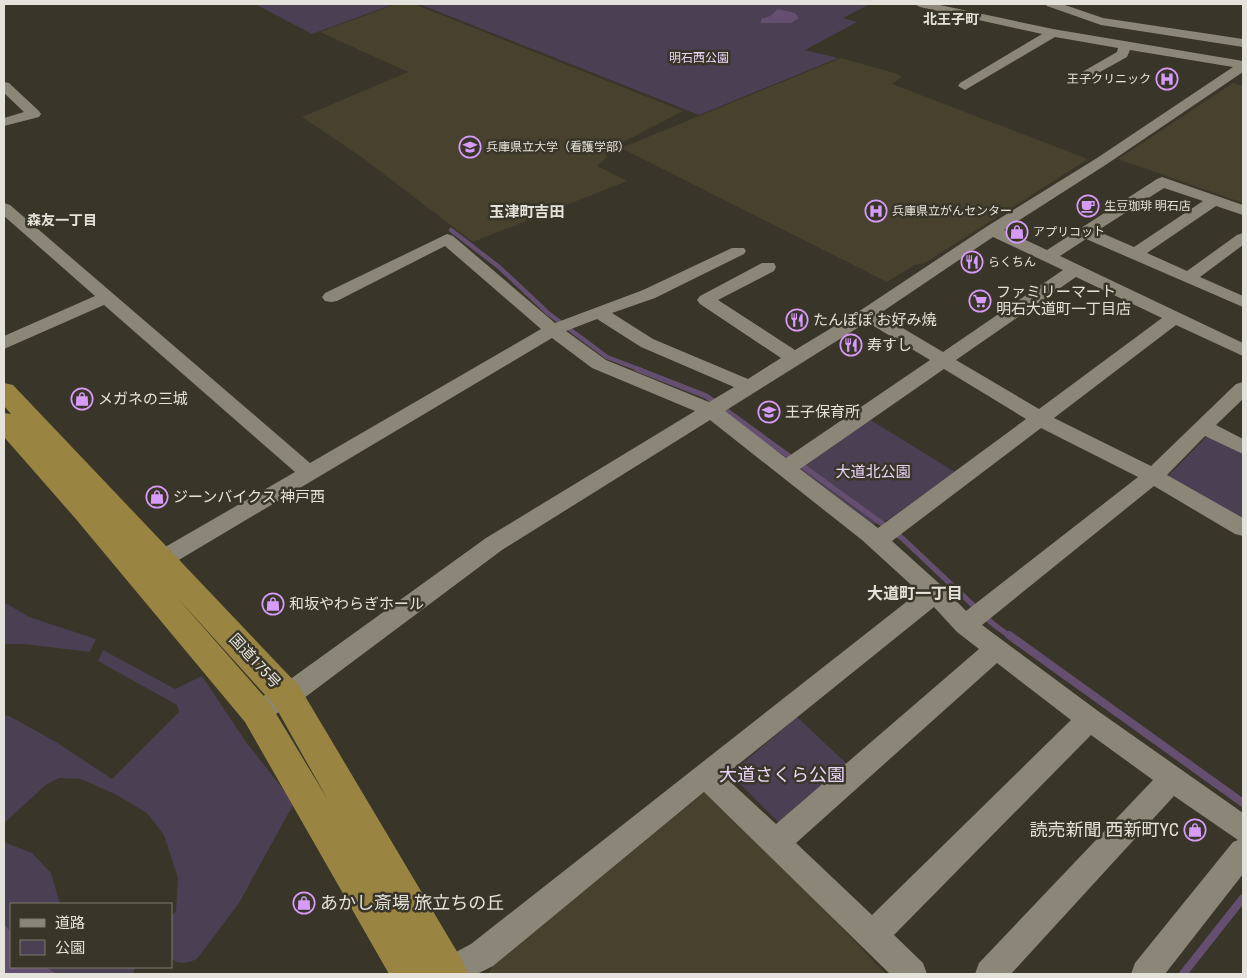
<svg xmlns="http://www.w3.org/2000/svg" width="1247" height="978" font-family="'Roboto Condensed','Noto Sans JP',sans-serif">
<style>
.built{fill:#47412e}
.green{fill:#4b3f53}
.water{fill:#644f71}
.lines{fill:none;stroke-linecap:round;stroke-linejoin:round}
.stream-far2{stroke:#644f71;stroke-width:4.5}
.stream-far1{stroke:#644f71;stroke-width:5.5}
.stream{stroke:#644f71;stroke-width:8}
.minor{fill:#8b8677;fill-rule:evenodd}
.highway{fill:#998441;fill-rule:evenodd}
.labels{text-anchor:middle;stroke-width:5;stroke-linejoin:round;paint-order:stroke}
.far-park-label{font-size:12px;fill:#ead4f8;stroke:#393528}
.far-poi-label{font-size:12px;fill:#e4e2da;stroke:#393528;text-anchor:start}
.far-neighbourhood-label{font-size:14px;font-weight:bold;fill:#e4e2da;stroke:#393528}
.far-quarter-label{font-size:15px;font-weight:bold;fill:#e4e2da;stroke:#393528}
.poi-label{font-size:15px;fill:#e4e2da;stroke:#393528;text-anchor:start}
.park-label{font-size:15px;fill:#ead4f8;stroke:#393528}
.street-label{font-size:15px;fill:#e4e2da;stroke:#393528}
.neighbourhood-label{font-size:16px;font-weight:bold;fill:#e4e2da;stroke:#393528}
.near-park-label{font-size:18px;fill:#ead4f8;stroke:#393528}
.near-poi-label{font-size:18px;fill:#e4e2da;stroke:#393528;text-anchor:end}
</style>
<rect width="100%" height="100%" fill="#393528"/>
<!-- built -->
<path class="built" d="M396,4H414L683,111L604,152L607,157L597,166L627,181L473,242L360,156L302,117L408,72L320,32Z
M841,58L898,74L902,77L892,84L1088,159L925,263L915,265L887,282L621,148Z
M1233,83L1243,86V203L1118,159Z
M705,792L714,794L886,974H488L493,965Z"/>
<!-- green -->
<path class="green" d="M255,4H394L312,34Z
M419,4H870L843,18L857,22L805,50L838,58L699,115Z
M869,419L955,472L888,520L872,525L800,472L807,461Z
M1206,437L1215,438L1243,453V522L1170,480L1169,475Z
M4,602L29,617L96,639L90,652L24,644H4Z
M103,650L175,689L202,676L246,742L294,803L239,903L197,959C188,963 179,965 171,959V916L176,911L178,878L164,835L147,813L115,794L81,779L59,778L47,784L4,823V715L9,716L56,742L112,779L179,712L177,705L98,661Z
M797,717L847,764L779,823L730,774Z
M4,842L32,853L51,873L60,904H11V932L4,924Z
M46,967H135L133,974H57Z"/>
<!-- water -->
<path class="water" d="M778,9L795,13L799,18L791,23H761V19L770,16Z
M4,924L11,932V967H46L57,974H4Z"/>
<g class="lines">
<!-- stream-far2 -->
<path class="stream-far2" d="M451,230L499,267L548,313L607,357L641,370"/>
<!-- stream-far1 -->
<path class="stream-far1" d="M637,369L706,396L902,538L993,624L1011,637"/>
<!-- stream -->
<path class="stream" d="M1009,635L1243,803
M1183,974L1243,898"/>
<!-- minor -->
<path class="minor" d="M914,4H935L1053,29L1243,61V72L1107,164L1004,230L1047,250L1157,179L1162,177L1243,205V215L1216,206L1147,253L1187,271L1237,235L1243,233V245L1200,277L1243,296V307L1086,239L1060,256L1243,343V356L1176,325L1054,418L1151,466L1236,384L1243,382V399L1216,425L1243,439V454L1205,436L1167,475L1243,518V536L1235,534L1154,486L982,625L1098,711L1243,813V874L1165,974H1131L1135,963L1233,842L1238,840L1174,796L1011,974H975L979,963L1153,780L1091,735L894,935L923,963L927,974H890L704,792L493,966L477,974H431L435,963L471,944L919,592L862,540L710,420L502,550L296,704L257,723L248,720L244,712L248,704L278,688L486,538L695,411L592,368L552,338L157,573L149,576L141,573L138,567L141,561L295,472L104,305L4,349V336L95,296L4,216V203L10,205L310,463L541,329L445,246L337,301L331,302L325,301L322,297L325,293L447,234L453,236L555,323L643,290L732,248H744L746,251L744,254L655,298L612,313L653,339L748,379L781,358L700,304L697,300L700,296L762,263H774L776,267L774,271L718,300L795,350L861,310L986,227L1097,158L1233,67L1130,50L1127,57L1082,82L1077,81L1075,78L1077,75L1117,52L1118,48L1055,37L965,90L958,86L960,83L1042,34L920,7ZM1164,188L1203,201L1134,247L1097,231ZM993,237L1063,270L943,352L879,314ZM1076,277L1162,318L1039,409L956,360ZM597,319L641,347L734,387L709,402L606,360L566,331ZM867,322L930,360L786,458L725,411ZM944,369L1026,419L878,528L800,469ZM1041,428L1138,477L966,611L943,587L892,541ZM934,607L957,632L979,649L776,824L724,776ZM997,663L1071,720L872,915L796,843Z
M1045,4H1062L1103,18L1243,39V47L1101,25L1047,6Z
M4,82L9,83L39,111L41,114L39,117L4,126V118L24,112L4,93Z"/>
<!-- highway -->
<path class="highway" d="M4,383L13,385L299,686L462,960L468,974H389L245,722L75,518L4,437V413L11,414L4,406ZM175,595L275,706L328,800L269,702Z"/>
</g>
<!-- icons -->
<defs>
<g id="hospital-ring" transform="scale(1.125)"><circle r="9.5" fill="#393528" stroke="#d79bf9" stroke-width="1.5"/><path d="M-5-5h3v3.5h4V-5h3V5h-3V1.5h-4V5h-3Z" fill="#d79bf9"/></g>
<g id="university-ring" transform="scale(1.125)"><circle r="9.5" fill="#393528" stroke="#d79bf9" stroke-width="1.5"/><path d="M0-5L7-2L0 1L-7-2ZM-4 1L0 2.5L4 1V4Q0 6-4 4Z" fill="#d79bf9"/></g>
<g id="cafe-ring" transform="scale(1.125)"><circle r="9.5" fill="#393528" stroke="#d79bf9" stroke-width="1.5"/><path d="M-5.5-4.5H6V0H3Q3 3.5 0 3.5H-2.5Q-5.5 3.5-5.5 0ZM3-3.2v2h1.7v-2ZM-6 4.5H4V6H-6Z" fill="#d79bf9"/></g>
<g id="shop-ring" transform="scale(1.125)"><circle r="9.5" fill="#393528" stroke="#d79bf9" stroke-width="1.5"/><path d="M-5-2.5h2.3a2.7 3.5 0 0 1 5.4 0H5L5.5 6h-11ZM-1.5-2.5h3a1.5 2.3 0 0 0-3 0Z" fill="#d79bf9"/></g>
<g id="restaurant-ring" transform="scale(1.125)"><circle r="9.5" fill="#393528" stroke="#d79bf9" stroke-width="1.5"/><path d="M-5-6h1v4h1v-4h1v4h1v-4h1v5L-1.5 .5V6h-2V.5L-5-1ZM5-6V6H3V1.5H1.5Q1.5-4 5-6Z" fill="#d79bf9"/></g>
<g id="supermarket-ring" transform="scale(1.125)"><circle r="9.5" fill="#393528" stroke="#d79bf9" stroke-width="1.5"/><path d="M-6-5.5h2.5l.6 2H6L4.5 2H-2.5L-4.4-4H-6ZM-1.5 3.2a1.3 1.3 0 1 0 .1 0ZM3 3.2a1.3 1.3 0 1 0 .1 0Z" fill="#d79bf9"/></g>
<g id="school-ring" transform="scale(1.125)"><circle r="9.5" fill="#393528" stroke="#d79bf9" stroke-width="1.5"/><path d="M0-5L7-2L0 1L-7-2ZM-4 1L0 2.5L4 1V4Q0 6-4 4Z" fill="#d79bf9"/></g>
</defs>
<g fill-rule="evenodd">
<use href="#hospital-ring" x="1167" y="79"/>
<use href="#university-ring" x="470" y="147"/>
<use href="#cafe-ring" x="1088" y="206"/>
<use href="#hospital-ring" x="876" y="211"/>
<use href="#shop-ring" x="1017" y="232"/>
<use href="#restaurant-ring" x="972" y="262"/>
<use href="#supermarket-ring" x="980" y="301"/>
<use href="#restaurant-ring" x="797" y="320"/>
<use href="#restaurant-ring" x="851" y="345"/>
<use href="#shop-ring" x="82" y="399"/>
<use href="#school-ring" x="769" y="412"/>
<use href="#shop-ring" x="157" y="497"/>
<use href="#shop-ring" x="273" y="604"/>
<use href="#shop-ring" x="1195" y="830"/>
<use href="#shop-ring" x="304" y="903"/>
</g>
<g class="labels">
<!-- far-park labels -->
<g class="far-park-label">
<text x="699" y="62">明石西公園</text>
</g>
<!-- far-poi labels -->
<g class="far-poi-label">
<text x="1151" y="83" text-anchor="end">王子クリニック</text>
<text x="486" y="151">兵庫県立大学（看護学部）</text>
<text x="1104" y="210">生豆珈琲 明石店</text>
<text x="892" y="215">兵庫県立がんセンター</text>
<text x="1033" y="236">アプリコット</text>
<text x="988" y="266">らくちん</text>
</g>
<!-- far-neighbourhood labels -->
<g class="far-neighbourhood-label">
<text x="951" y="24">北王子町</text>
<text x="62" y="225">森友一丁目</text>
</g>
<!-- far-quarter labels -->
<g class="far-quarter-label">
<text x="527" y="217">玉津町吉田</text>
</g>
<!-- poi labels -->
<g class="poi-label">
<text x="996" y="297">ファミリーマート<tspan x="996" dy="17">明石大道町一丁目店</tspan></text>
<text x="813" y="325">たんぽぽ お好み焼</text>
<text x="867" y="350">寿すし</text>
<text x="98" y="404">メガネの三城</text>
<text x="785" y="417">王子保育所</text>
<text x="173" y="502">ジーンバイクス 神戸西</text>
<text x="289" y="609">和坂やわらぎホール</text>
</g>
<!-- park labels -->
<g class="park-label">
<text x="873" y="477">大道北公園</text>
</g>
<!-- street labels -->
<g class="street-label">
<text transform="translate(255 661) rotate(47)" y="5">国道175号</text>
</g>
<!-- neighbourhood labels -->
<g class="neighbourhood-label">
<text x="915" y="599">大道町一丁目</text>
</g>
<!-- near-park labels -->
<g class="near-park-label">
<text x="782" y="781">大道さくら公園</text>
</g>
<!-- near-poi labels -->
<g class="near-poi-label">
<text x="1179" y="836">読売新聞 西新町YC</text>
<text x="320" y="909" text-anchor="start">あかし斎場 旅立ちの丘</text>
</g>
</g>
<!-- border -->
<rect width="1247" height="978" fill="none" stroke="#e4e2da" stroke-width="10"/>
<!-- legend -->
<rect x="10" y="903" width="162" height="65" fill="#393528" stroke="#7d7a6f"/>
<rect x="20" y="919" width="25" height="8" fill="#8b8677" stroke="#7d7a6f"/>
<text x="55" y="928" font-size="15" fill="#e4e2da">道路</text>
<rect x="20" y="940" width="25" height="15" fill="#4b3f53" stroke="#7d7a6f"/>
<text x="55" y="953" font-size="15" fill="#e4e2da">公園</text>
</svg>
